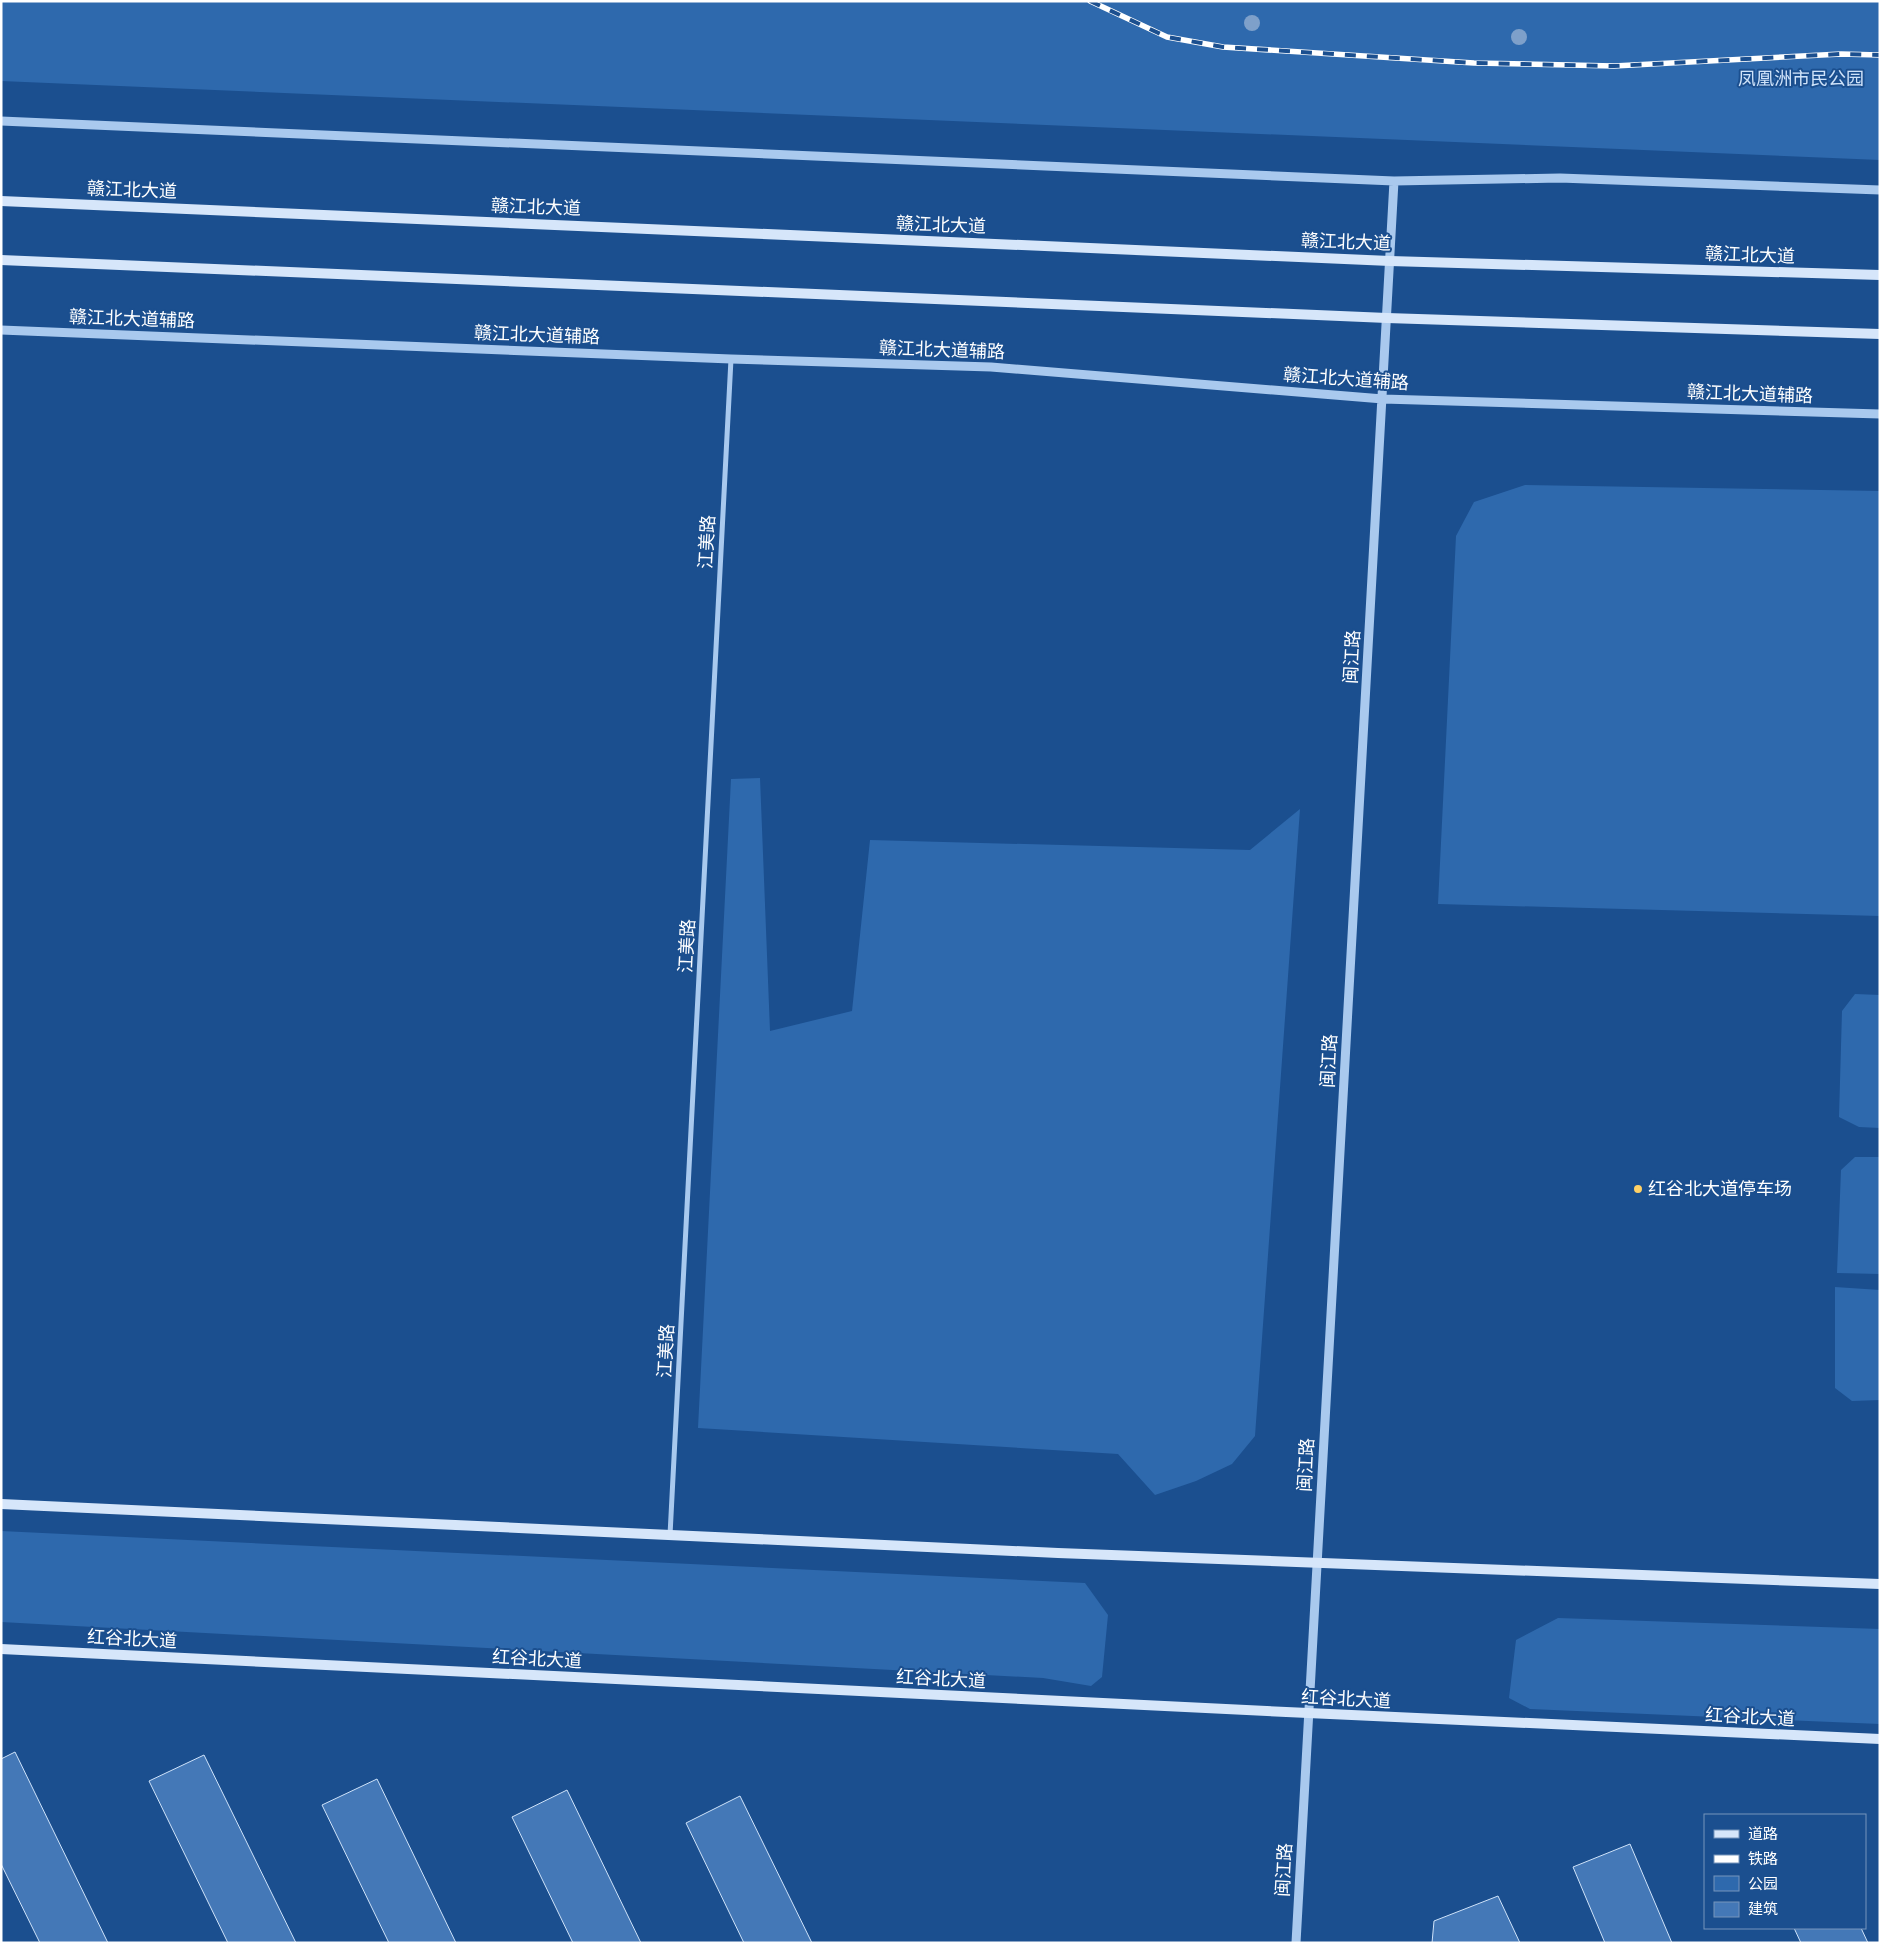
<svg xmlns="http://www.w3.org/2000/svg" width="1881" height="1944" font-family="Ubuntu,'Noto Sans SC',sans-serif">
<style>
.green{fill:#2e69ad}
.building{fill:#4478b7;stroke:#cfe3fa}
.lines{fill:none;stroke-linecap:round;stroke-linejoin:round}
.minor{stroke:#a9c9ee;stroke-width:5}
.tertiary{stroke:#a9c9ee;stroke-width:9}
.secondary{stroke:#d6e6fa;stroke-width:10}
.rail-casing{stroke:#fff;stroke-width:5.5}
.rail{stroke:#1b4f8f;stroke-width:4;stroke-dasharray:11;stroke-linecap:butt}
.tree{fill:#7ea0ca}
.poi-dot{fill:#ffd166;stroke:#1b4f8f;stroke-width:2}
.labels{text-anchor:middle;stroke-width:4;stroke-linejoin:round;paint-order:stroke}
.park-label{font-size:18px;fill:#cfe3fa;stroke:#1b4f8f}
.street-label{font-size:18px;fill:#fff;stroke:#1b4f8f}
.poi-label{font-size:18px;fill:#fff;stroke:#1b4f8f;text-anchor:start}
</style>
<rect width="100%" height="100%" fill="#1b4f8f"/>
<!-- green -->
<path class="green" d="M1,1H1880V160L1,81Z
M1525,485L1880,491V916L1438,904L1456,536L1474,502Z
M760,778L770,1031L852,1011L870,840L1250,850L1300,809L1255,1436L1232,1464L1196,1481L1155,1495L1118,1454L698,1428L731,779Z
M1855,994L1880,995V1128L1859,1127L1839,1117L1842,1011Z
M1855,1157H1880V1274L1837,1273L1841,1170Z
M1835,1287L1880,1290V1400L1852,1401L1835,1388Z
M1,1531L1085,1583L1108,1615L1102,1677L1091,1686L1043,1678L1,1622Z
M1558,1618L1880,1629V1724L1530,1709L1509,1698L1516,1640Z"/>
<!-- building -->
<path class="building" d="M15,1752L108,1943H40L1,1864V1759Z
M204,1755L296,1943H228L149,1781Z
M377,1779L456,1943H389L322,1805Z
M567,1790L641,1943H573L512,1817Z
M740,1796L812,1943H744L686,1823Z
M1630,1844L1672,1943H1605L1573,1867Z
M1498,1896L1520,1943H1432L1434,1921Z
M1794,1928H1861L1868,1943H1801Z"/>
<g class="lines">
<!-- minor -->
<path class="minor" d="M670,1535L731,359"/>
<!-- tertiary -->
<path class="tertiary" d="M1,121L1394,181L1560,178L1880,190
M1,330L731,359L991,367L1383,399L1880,414
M1296,1943L1394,181"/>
<!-- secondary -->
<path class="secondary" d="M1,201L1390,261L1880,275
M1,260L1387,318L1880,334
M1,1504L1058,1553L1880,1584
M1,1649L1308,1713L1880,1739"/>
<!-- rail casing -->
<g class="rail-casing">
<path id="rail" d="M1090,1L1167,37L1223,47L1474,63L1614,66L1841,54L1880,55"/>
</g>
<!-- rail -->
<use href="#rail" class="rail"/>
</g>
<!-- trees -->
<g class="tree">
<circle cx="1252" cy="23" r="8"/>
<circle cx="1519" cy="37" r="8"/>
</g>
<!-- markers -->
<circle class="poi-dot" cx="1638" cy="1189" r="5"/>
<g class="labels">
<!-- park labels -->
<g class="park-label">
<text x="1801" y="85">凤凰洲市民公园</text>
</g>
<!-- street labels -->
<g class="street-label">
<text transform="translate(132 190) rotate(2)" y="6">赣江北大道</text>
<text transform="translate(536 207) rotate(2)" y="6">赣江北大道</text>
<text transform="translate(941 225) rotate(2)" y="6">赣江北大道</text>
<text transform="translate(1346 242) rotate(2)" y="6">赣江北大道</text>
<text transform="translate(1750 255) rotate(2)" y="6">赣江北大道</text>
<text transform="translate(132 319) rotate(2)" y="6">赣江北大道辅路</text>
<text transform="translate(537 335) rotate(2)" y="6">赣江北大道辅路</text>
<text transform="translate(942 350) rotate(2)" y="6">赣江北大道辅路</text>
<text transform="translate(1346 379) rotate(4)" y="6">赣江北大道辅路</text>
<text transform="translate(1750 394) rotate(2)" y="6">赣江北大道辅路</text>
<text transform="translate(707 542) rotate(-87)" y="6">江美路</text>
<text transform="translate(1352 657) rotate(-87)" y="6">闽江路</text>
<text transform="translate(687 946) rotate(-87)" y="6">江美路</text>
<text transform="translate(1329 1061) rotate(-87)" y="6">闽江路</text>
<text transform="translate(666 1351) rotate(-87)" y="6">江美路</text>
<text transform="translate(1306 1465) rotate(-87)" y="6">闽江路</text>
<text transform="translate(132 1639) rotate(3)" y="6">红谷北大道</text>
<text transform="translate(537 1659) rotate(3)" y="6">红谷北大道</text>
<text transform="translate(941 1679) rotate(3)" y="6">红谷北大道</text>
<text transform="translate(1346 1699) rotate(3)" y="6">红谷北大道</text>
<text transform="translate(1750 1717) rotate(3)" y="6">红谷北大道</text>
<text transform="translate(1284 1870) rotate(-87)" y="6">闽江路</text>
</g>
<!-- poi labels -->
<g class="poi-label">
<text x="1648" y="1195">红谷北大道停车场</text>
</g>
</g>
<!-- border -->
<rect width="1881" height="1944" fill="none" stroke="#ffffff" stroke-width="5"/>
<!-- legend -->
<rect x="1704" y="1814" width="162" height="115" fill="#1b4f8f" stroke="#7695bc"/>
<rect x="1714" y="1830" width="25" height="8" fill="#d6e6fa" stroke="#7695bc"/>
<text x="1748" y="1839" font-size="15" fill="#ffffff">道路</text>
<rect x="1714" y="1855" width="25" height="8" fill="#ffffff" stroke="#7695bc"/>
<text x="1748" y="1864" font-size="15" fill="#ffffff">铁路</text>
<rect x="1714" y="1876" width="25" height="15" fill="#2e69ad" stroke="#7695bc"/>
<text x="1748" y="1889" font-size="15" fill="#ffffff">公园</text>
<rect x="1714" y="1902" width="25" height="15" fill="#4478b7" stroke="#7695bc"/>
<text x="1748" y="1914" font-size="15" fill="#ffffff">建筑</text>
</svg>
